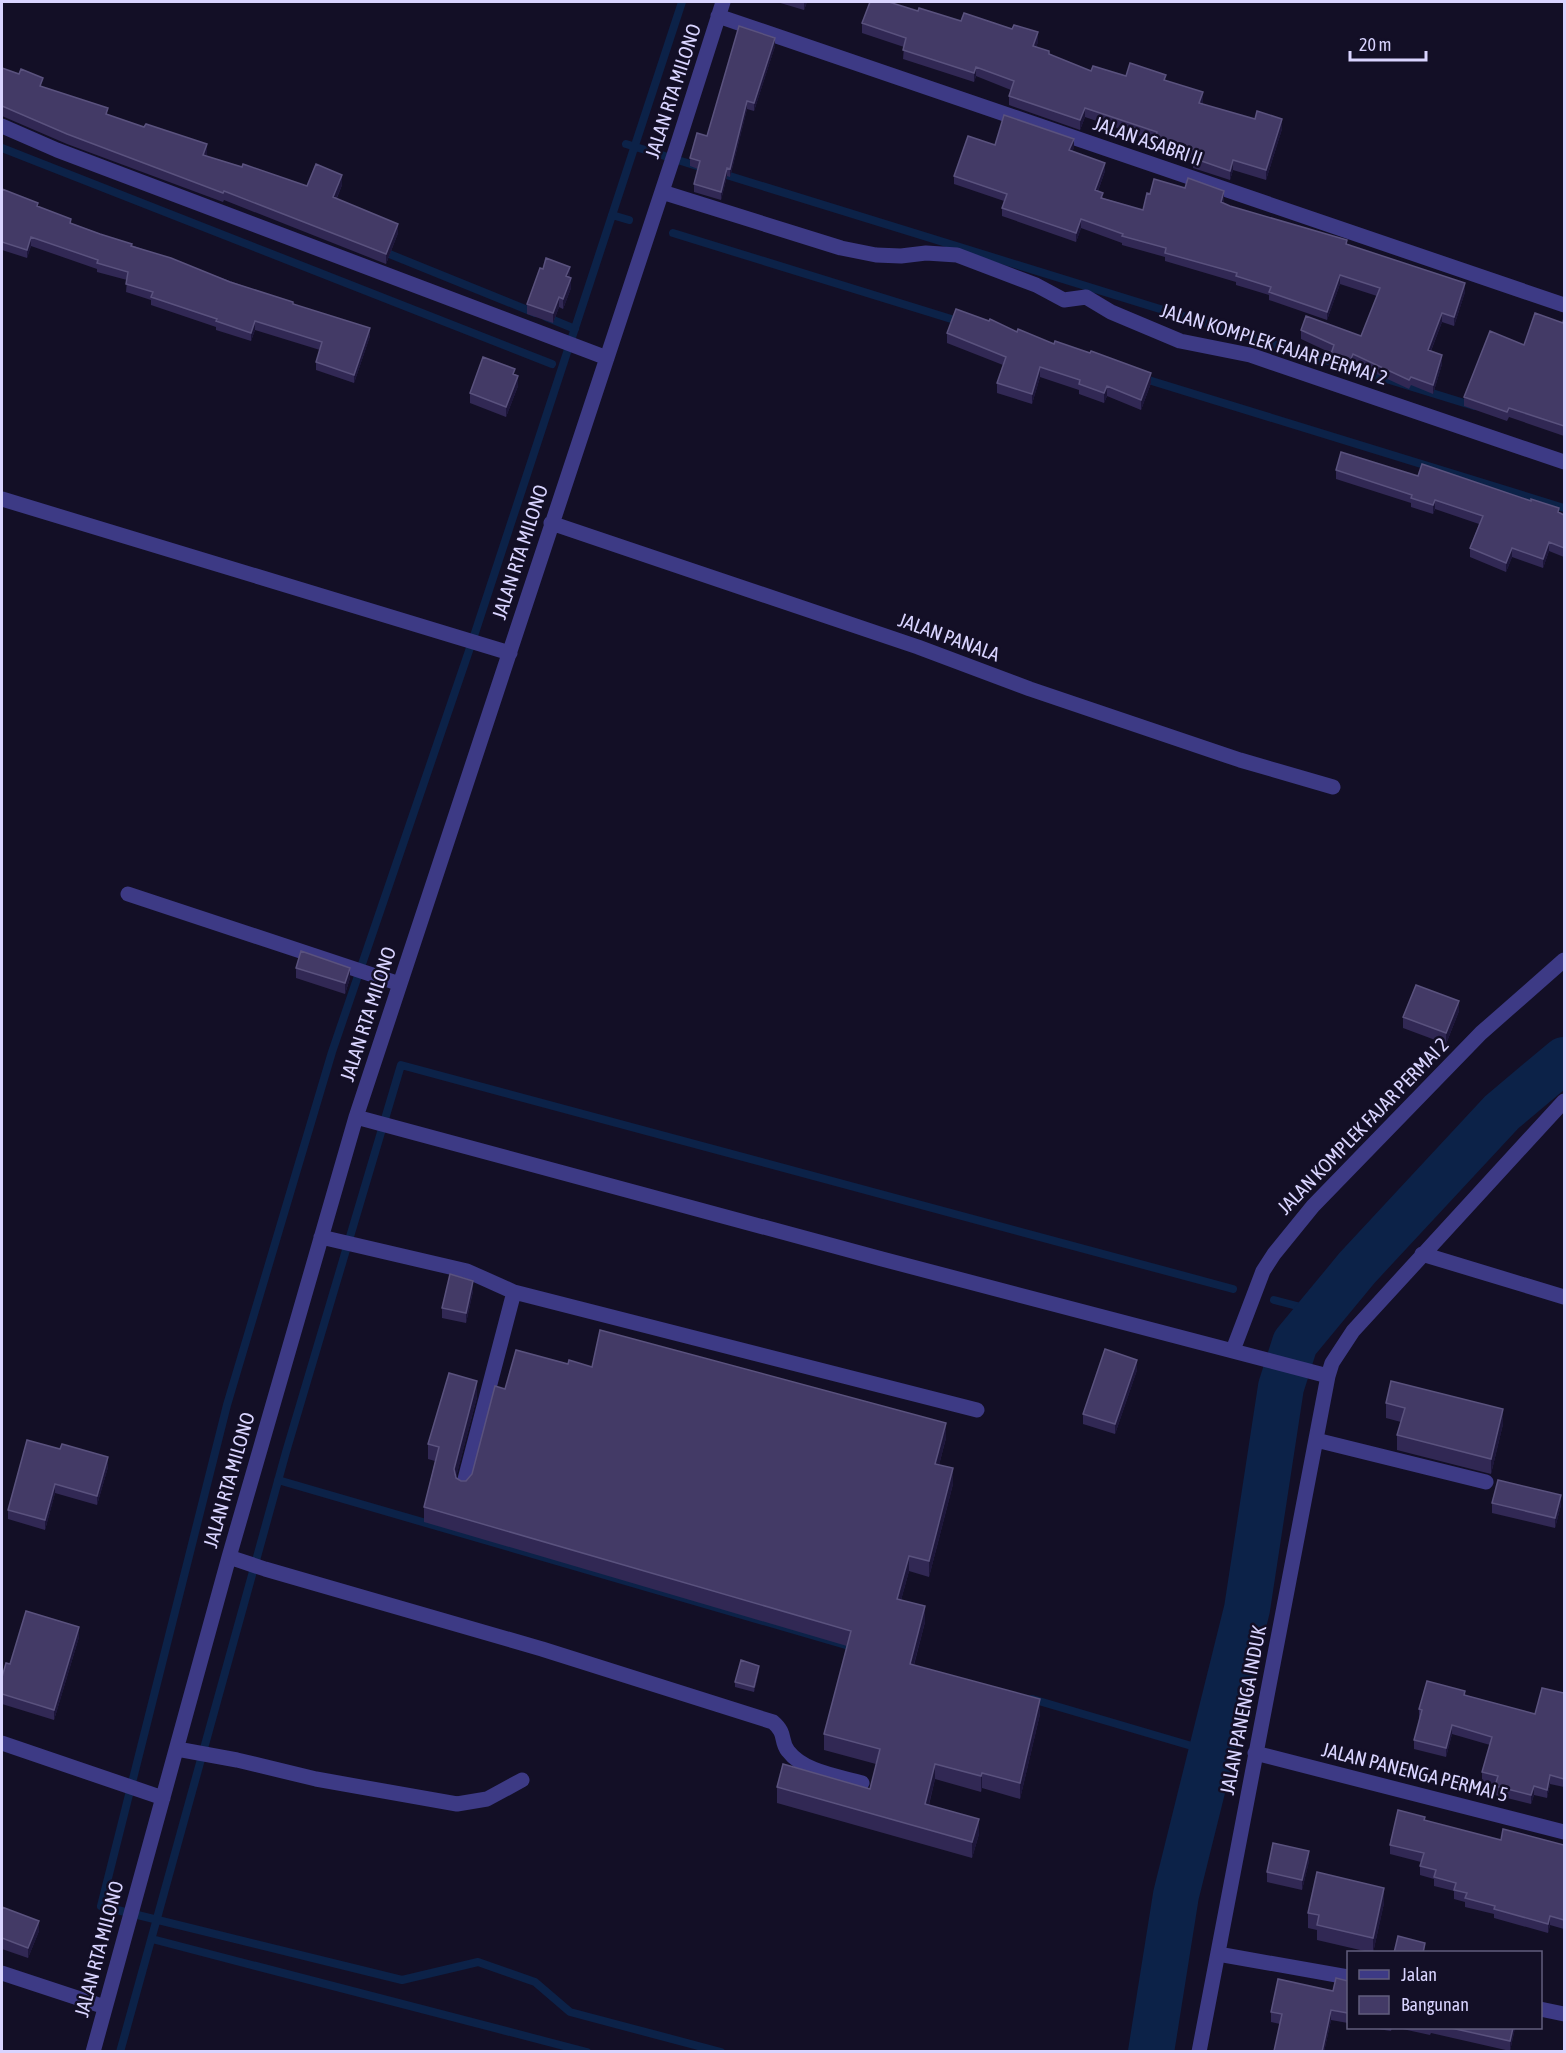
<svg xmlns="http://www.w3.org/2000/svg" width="1566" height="2053" font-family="'Asap Condensed',sans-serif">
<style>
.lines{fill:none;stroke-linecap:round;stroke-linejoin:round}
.stream{stroke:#0c2248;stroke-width:8}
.river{stroke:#0c2248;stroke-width:46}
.minor{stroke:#3d3a85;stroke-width:15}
.wall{fill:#312854}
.shaded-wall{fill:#1d163a}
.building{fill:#433a66;stroke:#5a527e;stroke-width:1.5}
.labels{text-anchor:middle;stroke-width:5;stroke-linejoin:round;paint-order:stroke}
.street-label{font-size:20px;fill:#d9d4ff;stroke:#130f26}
</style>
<rect width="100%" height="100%" fill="#130f26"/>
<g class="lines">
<!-- stream -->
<path class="stream" d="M682,2L472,642L332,1052L227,1405L101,1906L402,1980L478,1962L535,1982L570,2012L721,2052
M626,144L697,166
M2,148L552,364
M720,173L1474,406
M612,215L629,220
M673,233L961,322
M382,251L535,313
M546,317L575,329
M1142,378L1564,508
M1274,1300L1320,1312
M278,1480L856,1648
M1032,1699L1212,1752
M152,1939L587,2052
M120,2052L286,1452L401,1065L1233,1289
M1158,2052L1203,1842L1254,1634L1281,1387"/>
<!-- river -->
<path class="river" d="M1151,2052L1176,1895L1247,1609L1281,1387L1295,1343L1357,1268L1502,1112L1564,1060"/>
<!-- minor -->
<path class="minor" d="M718,16L1564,305
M2,126L57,150L607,358
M662,192L841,248L876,255L901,256L926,253L957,255L1036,285L1064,300L1086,297L1111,312L1180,341L1250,355L1564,462
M2,499L510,653
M551,523L918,647L1030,689L1240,760L1333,787
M128,894L400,984
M356,1117L882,1259L1328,1376
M321,1237L467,1271L514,1292L463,1487
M1422,1254L1564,1297
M514,1292L977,1410
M1233,1350L1263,1271L1274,1254L1313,1206L1481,1033L1564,960
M1316,1440L1486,1482
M229,1557L265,1569L542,1649L773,1722C787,1734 780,1741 788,1751C804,1772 838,1776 862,1783
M2,1743L163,1798
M177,1749L237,1760L316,1779L457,1804L487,1799L522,1780
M1255,1753L1564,1832
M1218,1954L1348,1977
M2,1973L105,2007
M1540,2009L1564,2014
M93,2052L229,1557L356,1117L678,143L723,2
M1199,2052L1328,1376L1332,1363L1353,1331L1564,1101"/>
</g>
<!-- wall -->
<path class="wall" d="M777,2H807L804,10Z
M918,11L961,21L1038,42L1036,47L1049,54L1091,71L1126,76L1166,81L1203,102L1202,104L1282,129L1266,180L1233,170L1230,180L1193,168V159L1155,148V141L1085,117L1080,130L1009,105V96L1011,90L976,76L974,82L903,59L904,47L862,33V23Z
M775,46L754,111L747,109L730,177L727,176L721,200L694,192V184L698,169L690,166V158Z
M2,68L43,87L108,115L207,153L206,156L307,186L342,185L337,198L398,233L386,264L224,200L223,202L67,144L2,116Z
M995,145L1074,148L1072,151L1105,171L1098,191L1103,198L1143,210L1224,199L1223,203L1230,206L1347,244L1465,292L1454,326L1442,322L1431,351L1442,364L1433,394L1411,385L1409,389L1353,363L1349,373L1330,366V357L1331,353L1301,339V330L1361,336L1377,296L1340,284L1327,320L1269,300V295L1236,285V282L1165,261V257L1122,245V243L1081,228L1076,242L1002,216V208L1004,201L954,184V176Z
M2,189L38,206L71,223L293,304L370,336L354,383L316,370V362L320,350L255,330L251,341L216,330V327L151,305V300L126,292L127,280L97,272V269L31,246L27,258L2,250Z
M569,277L571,288L563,309L559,307L553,323L527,314V304Z
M1564,318V436L1509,417L1507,421L1464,406V397L1524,345L1563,323Z
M1017,332L1054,344L1151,383L1141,410L1107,396L1104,403L1079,394V390L1040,377L1032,404L997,393V383L1003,365L947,343V333Z
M515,374L518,386L506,417L470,403V393Z
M1336,470L1418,476L1559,513L1564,515V557L1549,551L1543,568L1512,557L1506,572L1470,557V548L1479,524L1435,509L1433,514L1411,507V503L1336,479Z
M296,968L350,978L345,994L296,978Z
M1459,1011L1446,1044L1403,1028V1017Z
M473,1291L466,1323L442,1318V1308Z
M568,1364L592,1367L946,1438L939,1465L953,1484L929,1577L909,1571L901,1600L925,1622L914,1665L1040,1714L1020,1799L982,1788L981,1792L935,1779L929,1805L979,1834L972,1858L777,1803V1787L870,1789L876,1764L824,1750V1734L847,1646L424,1522V1507L435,1461L428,1459V1444L477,1397L456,1477L461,1481H466L472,1474L505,1389Z
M1137,1370L1115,1434L1083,1424V1414Z
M1386,1403L1503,1424L1491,1474L1397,1450V1435L1401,1422L1386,1418Z
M27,1440L108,1467L97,1505L55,1493L45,1530L8,1519V1510Z
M1492,1503L1561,1505L1555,1528L1492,1513Z
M79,1637L54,1720L2,1704V1677L10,1664Z
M759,1671L754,1692L735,1687V1682Z
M1564,1693V1787L1550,1784L1547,1798L1534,1795L1531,1804L1495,1795V1785L1482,1781V1772L1490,1745L1452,1734L1446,1757L1414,1749V1740L1420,1719L1419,1718V1709L1465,1695L1535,1714Z
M1425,1821L1501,1840L1564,1845V1929L1550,1925L1548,1933L1494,1918V1914L1465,1907V1902L1454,1899V1891L1434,1886V1879L1420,1875V1866L1421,1862L1390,1854V1845Z
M1309,1861L1302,1890L1267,1882V1872Z
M2,1896V1907L39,1931L28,1958L2,1949Z
M1384,1903L1373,1953L1317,1940V1930L1308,1928V1913Z
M1348,1981V2023L1331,2020L1324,2052H1274L1280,2024L1271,2022V2012L1333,1991Z
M1371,2028H1392L1391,2031Z
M1398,2028H1515L1510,2051L1431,2033L1430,2035Z"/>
<!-- shaded-wall -->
<path class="shaded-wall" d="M804,2H807L804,10Z
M1038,32V42L1033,56V46Z
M775,38V46L754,111V103Z
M976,67V76L974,82V73Z
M1203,92V102L1199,113V103Z
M747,101V109L730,177V169Z
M1085,108V117L1080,130V120Z
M1282,119V129L1266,180V170Z
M1074,139V148L1069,159V150Z
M207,144V153L203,165V155Z
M1233,160V170L1230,180V171Z
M1105,163V171L1095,199V190Z
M727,168V176L721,200V192Z
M342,175V185L333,206V197Z
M1224,191V199L1221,211V202Z
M1081,219V228L1076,242V233Z
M398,224V233L386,264V254Z
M31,237V246L27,258V250Z
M570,267V277L566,286V276Z
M1340,275V284L1327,320V312Z
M571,278V288L563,309V299Z
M1465,283V292L1454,326V317Z
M559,297V307L553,323V313Z
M1442,313V322L1428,358V350Z
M255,321V330L251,341V333Z
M370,328V336L354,383V375Z
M1353,354V363L1349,373V364Z
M1442,355V364L1433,394V385Z
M1040,367V377L1032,404V394Z
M1151,373V383L1141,410V400Z
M518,376V386L506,417V407Z
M1107,386V396L1104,403V393Z
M1435,500V509L1433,514V505Z
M1549,542V551L1543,568V559Z
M1512,548V557L1506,572V563Z
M350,968V978L345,994V983Z
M1459,1001V1011L1446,1044V1033Z
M473,1281V1291L466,1323V1313Z
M1137,1360V1370L1115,1434V1424Z
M477,1381V1397L454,1485V1469Z
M1503,1409V1424L1491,1474V1459Z
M946,1423V1438L935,1480V1464Z
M108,1457V1467L97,1505V1496Z
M953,1468V1484L929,1577V1561Z
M55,1484V1493L45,1530V1520Z
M1561,1495V1505L1555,1528V1518Z
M909,1556V1571L897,1615V1599Z
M925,1606V1622L910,1679V1664Z
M79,1627V1637L54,1720V1710Z
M759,1666V1671L754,1692V1687Z
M1040,1699V1714L1020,1799V1783Z
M1452,1725V1734L1446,1757V1748Z
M935,1764V1779L925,1819V1804Z
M982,1773V1788L981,1792V1776Z
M1550,1775V1784L1547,1798V1790Z
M1534,1786V1795L1531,1804V1795Z
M979,1819V1834L972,1858V1842Z
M1309,1851V1861L1302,1890V1880Z
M1384,1888V1903L1373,1953V1938Z
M1550,1916V1925L1548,1933V1924Z
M39,1921V1931L28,1958V1948Z
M1331,2010V2020L1324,2052H1322Z
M1513,2028H1515L1510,2051V2041Z"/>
<!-- building -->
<path class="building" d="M870,2H889L918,11L919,8L961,21L964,13L1012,29L1014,25L1038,32L1033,46L1049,51V54L1091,71L1093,66L1126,76L1130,63L1166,75L1164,80L1203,92L1199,103L1255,119L1257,111L1282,119L1266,170L1233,160L1230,171L1193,158L1195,150L1155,138L1157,132L1085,108L1080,120L1009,96L1014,81L976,67L974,73L903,50L906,38L862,23Z
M739,26L775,38L754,103L747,101L730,169L727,168L721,192L694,184L700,161L690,158L697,133L707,136Z
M2,68L19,74L21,69L43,78L40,86L108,108L106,114L144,127L146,124L207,144L203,155L242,167L243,164L307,186L316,164L342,175L333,197L398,224L386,254L224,191L223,193L67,134L2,106Z
M1004,115L1074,139L1069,150L1105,163L1095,190L1103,193L1101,198L1143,210L1147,193L1150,194L1154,179L1185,188L1188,178L1224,191L1221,202L1230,206L1347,240L1346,244L1465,283L1454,317L1442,313L1428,350L1442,355L1433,385L1411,377L1409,380L1353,354L1349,364L1330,357L1334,345L1301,330L1306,316L1361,336L1380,288L1340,275L1327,312L1269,292L1271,287L1236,276L1237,273L1165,253L1166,248L1122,236L1123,234L1081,219L1076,233L1002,208L1007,194L954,176L968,136L995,145Z
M2,189L38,203L37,206L71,219L70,223L100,234L132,244L131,246L171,258L230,282L293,302V304L370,328L354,375L316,362L322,342L255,321L251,333L216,321L217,319L151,297L153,292L126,284L128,272L97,263L98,260L31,237L27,250L2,242Z
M546,258L570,267L566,276L571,278L563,299L559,297L553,313L527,304L540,268L543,269Z
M956,309L989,321L990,319L1017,332L1018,329L1054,344L1055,341L1090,353L1091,351L1151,373L1141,400L1107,386L1104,393L1079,384L1080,380L1040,367L1032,394L997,383L1006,357L947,333Z
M1535,313L1563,323L1564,318V426L1509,408L1507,412L1464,397L1490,331L1524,345Z
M483,357L515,369L513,374L518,376L506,407L470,393Z
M1341,452L1418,476L1422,464L1531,501V499L1559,508L1558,512L1564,515V548L1549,542L1543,559L1512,548L1506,563L1470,548L1483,516L1435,500L1433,505L1411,498L1412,495L1336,470Z
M301,951L350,968L345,983L296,968Z
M1416,985L1459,1001L1446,1033L1403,1017Z
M450,1274L473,1281L466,1313L442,1308Z
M600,1330L946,1423L935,1464L953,1468L929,1561L909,1556L897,1599L925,1606L910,1664L1040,1699L1020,1783L982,1773L981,1776L935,1764L925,1804L979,1819L972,1842L777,1787L783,1764L870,1789L880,1749L824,1734L851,1631L424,1507L439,1447L428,1444L449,1373L477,1381L454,1469L456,1478L461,1481H466L472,1474L495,1386L505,1389L516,1350L568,1364L569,1360L592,1367Z
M1105,1349L1137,1360L1115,1424L1083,1414Z
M1391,1381L1503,1409L1491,1459L1397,1435L1405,1408L1386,1403Z
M27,1440L60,1449L62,1444L108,1457L97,1496L55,1484L45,1520L8,1510Z
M1498,1480L1561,1495L1555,1518L1492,1503Z
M26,1611L79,1627L54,1710L2,1694V1677L6,1663L10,1664Z
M741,1660L759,1666L754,1687L735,1682Z
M1427,1681L1465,1691L1464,1695L1535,1714L1542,1688L1564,1693V1779L1550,1775L1547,1790L1534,1786L1531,1795L1495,1786L1498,1776L1482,1772L1492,1737L1452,1725L1446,1748L1414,1740L1422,1710L1419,1709Z
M1398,1810L1425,1817L1424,1820L1501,1840L1503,1829L1564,1845V1920L1550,1916L1548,1924L1494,1909L1495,1906L1465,1898L1467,1893L1454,1890L1456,1883L1434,1877L1436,1870L1420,1866L1424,1853L1390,1845Z
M1273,1843L1309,1851L1302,1880L1267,1872Z
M1317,1872L1384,1888L1373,1938L1317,1925L1319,1915L1308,1913Z
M2,1907L39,1921L28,1948L2,1938Z
M1398,1936L1425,1943L1423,1953H1394Z
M1336,1978L1348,1981V2013L1331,2010L1322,2052L1274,2051L1282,2014L1271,2012L1278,1979L1333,1991Z
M1451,2028H1513L1510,2041Z"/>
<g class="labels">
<!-- street labels -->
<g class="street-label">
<text transform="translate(673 91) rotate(-72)" y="7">JALAN RTA MILONO</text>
<text transform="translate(1148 141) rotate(19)" y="7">JALAN ASABRI II</text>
<text transform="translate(1274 344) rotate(17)" y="7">JALAN KOMPLEK FAJAR PERMAI 2</text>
<text transform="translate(520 552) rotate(-72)" y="7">JALAN RTA MILONO</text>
<text transform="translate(949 637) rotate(20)" y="7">JALAN PANALA</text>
<text transform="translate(368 1014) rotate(-72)" y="7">JALAN RTA MILONO</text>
<text transform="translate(1363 1126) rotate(-46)" y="7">JALAN KOMPLEK FAJAR PERMAI 2</text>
<text transform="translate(229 1480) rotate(-74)" y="7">JALAN RTA MILONO</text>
<text transform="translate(1243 1710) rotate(-79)" y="7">JALAN PANENGA INDUK</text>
<text transform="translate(1415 1772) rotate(14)" y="7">JALAN PANENGA PERMAI 5</text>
<text transform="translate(99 1949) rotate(-75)" y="7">JALAN RTA MILONO</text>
</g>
</g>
<!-- border -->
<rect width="1566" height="2053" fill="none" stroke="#d9d4ff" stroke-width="6"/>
<!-- legend -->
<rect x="1347" y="1951" width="195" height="78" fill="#130f26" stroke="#625e7d" stroke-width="1.5"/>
<rect x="1359" y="1970" width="30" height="9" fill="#3d3a85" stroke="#625e7d" stroke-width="1.5"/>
<text x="1401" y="1981" font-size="18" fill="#d9d4ff">Jalan</text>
<rect x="1359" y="1996" width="30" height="18" fill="#433a66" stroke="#625e7d" stroke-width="1.5"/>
<text x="1401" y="2011" font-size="18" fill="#d9d4ff">Bangunan</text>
<!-- scale -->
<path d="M1350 51v9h76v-9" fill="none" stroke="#d9d4ff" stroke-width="3"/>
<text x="1359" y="51" font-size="18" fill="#d9d4ff" stroke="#130f26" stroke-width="4.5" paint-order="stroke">20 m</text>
</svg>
